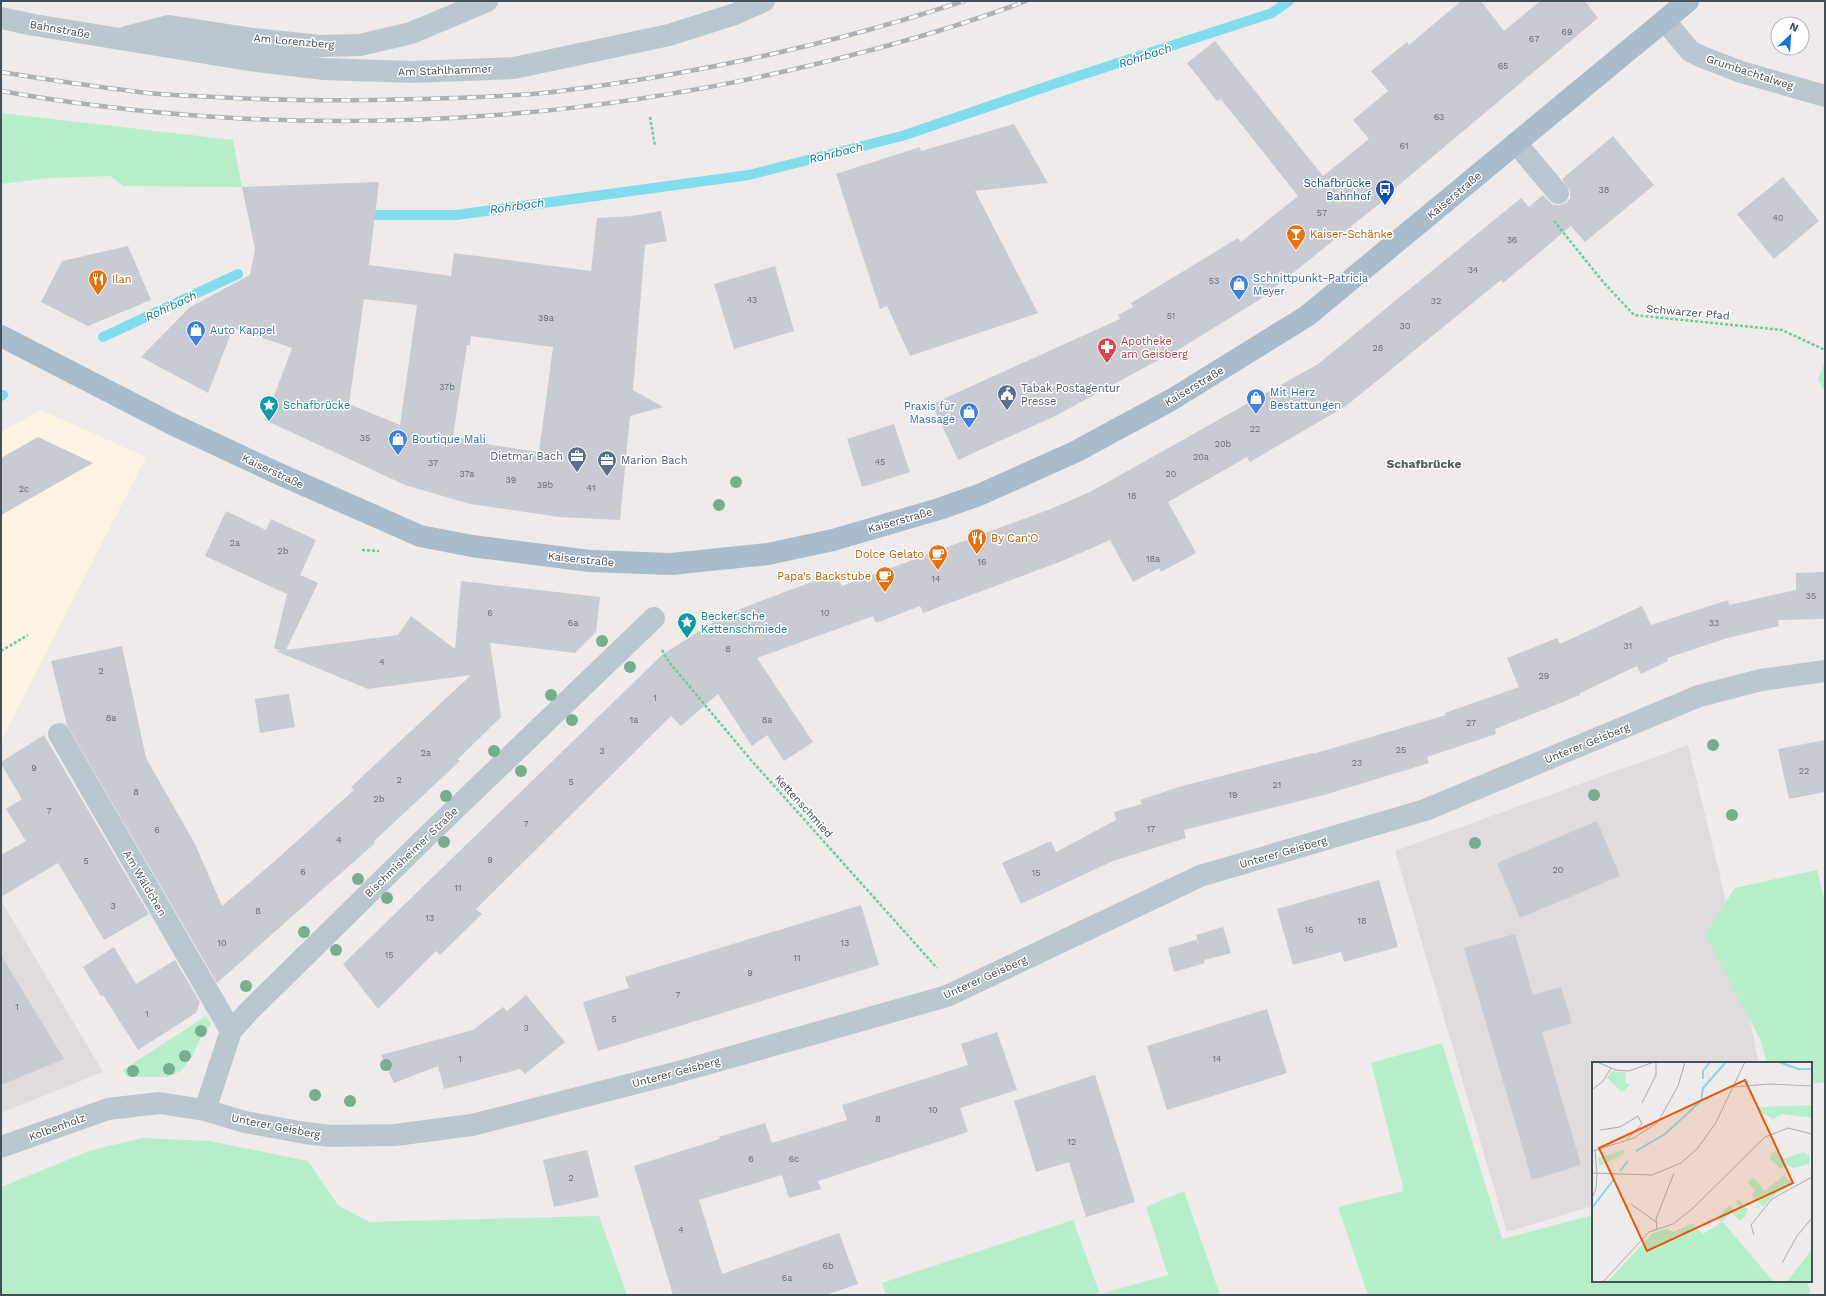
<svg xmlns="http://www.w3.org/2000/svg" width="1826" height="1296" font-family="'Work Sans',sans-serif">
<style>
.commercial{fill:#fcf3e2}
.education{fill:#e0dcdd}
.green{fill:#b6efca}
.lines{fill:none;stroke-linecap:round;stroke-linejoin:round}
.stream{stroke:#81dcee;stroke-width:10}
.building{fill:#c8cbd1;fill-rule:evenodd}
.path{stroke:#6dce9b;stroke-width:2.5;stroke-dasharray:3 2;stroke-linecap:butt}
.minor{stroke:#bbc7cf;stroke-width:22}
.major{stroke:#a9bccc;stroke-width:22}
.rail-casing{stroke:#adb1b6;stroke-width:4.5}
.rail{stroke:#fff;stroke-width:3;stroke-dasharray:9;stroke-linecap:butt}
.tree{fill:#76ae8f}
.labels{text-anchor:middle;stroke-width:3;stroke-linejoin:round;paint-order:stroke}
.number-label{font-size:9px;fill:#646f77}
.street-label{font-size:11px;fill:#435059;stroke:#fff}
.transit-label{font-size:11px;fill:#164399;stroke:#fff;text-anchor:end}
.food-label{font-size:11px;fill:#c56008;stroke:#fff;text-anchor:start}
.shop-label{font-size:11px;fill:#366cbe;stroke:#fff;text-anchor:start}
.health-label{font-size:11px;fill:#be3a42;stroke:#fff;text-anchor:start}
.service-label{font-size:11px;fill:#4e5e75;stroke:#fff;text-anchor:start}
.culture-label{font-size:11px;fill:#0d838f;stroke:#fff;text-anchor:start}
.water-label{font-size:12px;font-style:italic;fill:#087b92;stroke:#fff}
.neighbourhood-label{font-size:12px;font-weight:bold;fill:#585c61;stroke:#fff}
.inset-river{fill:none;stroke:#81dcee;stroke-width:2}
.inset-road{fill:none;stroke:#aaadb1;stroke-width:1}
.view{fill:#e8590c;fill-opacity:0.15;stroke:#e8590c;stroke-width:2}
.inset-edge{fill:none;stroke:#435059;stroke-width:2}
</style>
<rect width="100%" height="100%" fill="#efebeb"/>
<!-- commercial -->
<path class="commercial" d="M41,410L146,457L1,741V432Z"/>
<!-- education -->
<path class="education" d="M1688,745L1722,884L1759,1063H1593V1206L1507,1232L1395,851Z
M1,900L103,1072L1,1113Z"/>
<!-- green -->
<path class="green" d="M1,113L233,140L242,187L123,186L110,176L48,178L1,184Z
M1825,361V392L1818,379Z
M1817,870L1825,903V1082L1811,1084V1063H1767L1760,1039L1705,934L1735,888Z
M206,1016L211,1024L199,1041L192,1057L181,1071L168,1077H127L123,1070Z
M1442,1043L1502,1239L1593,1215V1281H1807L1811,1295H1368L1338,1207L1404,1191L1371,1063Z
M143,1138L209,1141L308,1161L338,1205L369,1222L599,1216L627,1295H1V1187L92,1150Z
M1184,1191L1220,1295H886L882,1283L1073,1220L1100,1294L1168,1275L1146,1207Z"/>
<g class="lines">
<!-- stream -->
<path class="stream" d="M363,215H456L749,175L902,136L1066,80L1272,13L1289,1
M103,337L238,274
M1,396L3,395"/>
</g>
<!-- building -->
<path class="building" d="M1461,1H1481L1504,31L1540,1H1585L1598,18L1387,195L1388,197L1259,300L1165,358L1164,357L1057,415L958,460L932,404L1120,319L1118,315L1133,307L1131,303L1238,238L1241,242L1298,196L1221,99L1217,101L1187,63L1215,41L1323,176L1369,139L1353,120L1388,91L1371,71L1407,42L1409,45Z
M1014,124L1048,183L975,191L1038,313L910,356L887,306L880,309L836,174L920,147L921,151Z
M1613,136L1654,185L1585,242L1571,226L1503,283L1501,280L1346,406L1250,462L1247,457L1168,502L1196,553L1161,572L1159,568L1133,582L1110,540L1067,559L923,613L920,606L876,623L873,616L757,658L813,742L784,761L767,735L752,746L718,694L681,726L671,716L476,909L482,914L440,955L436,951L378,1009L343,964L663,654L725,615L779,594L837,573L842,586L1048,510L1090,492L1318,364L1521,198L1529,207L1543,195L1553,205H1560L1566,203L1570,198V191L1562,179Z
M1783,177L1819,221L1774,259L1737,214Z
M379,182L369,265L451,276L454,253L591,271L597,218L632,216L661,211L667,241L645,245L633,390L663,407L630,416L620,520L559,517L470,504L405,485L265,420L292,348L233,328L208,393L141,357L190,307L250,275L255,249L242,187ZM364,299L417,305L400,425L349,404ZM471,336L553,347L539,452L492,445L453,436L467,345H470Z
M128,246L151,300L88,326L41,302L62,261Z
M775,266L794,331L734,349L714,284Z
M894,424L910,472L862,487L847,439Z
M38,437L93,463L1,515V458Z
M226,511L266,530L271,519L316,540L300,575L318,583L286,650L398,635L411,616L455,649L461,581L600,597L596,632L575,653L490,643L501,717L458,759L460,761L373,842L375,843L217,983L67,725L51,661L122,646L146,758L195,844L222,906L268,867L354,790L351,787L471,675L368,689L276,651H281L274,648L287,594L205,556Z
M1825,572V619L1778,620L1779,626L1727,638L1667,658L1668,661L1641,674L1637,666L1580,693V695L1495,729L1496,734L1427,757L1429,763L1324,795L1184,830L1186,838L1113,861L1021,904L1002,863L1051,841L1056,852L1116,820L1114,812L1142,804L1140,800L1182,786L1313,753V754L1446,715L1445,713L1519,687L1507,658L1557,638L1560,644L1642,606L1651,625L1728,600L1729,605L1796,590V573Z
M289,694L295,727L260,733L255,699Z
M44,735L149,914L104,940L58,863L1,897V855L26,841L6,809L22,799L1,764V762Z
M1825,740V792L1789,799L1778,749Z
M1597,821L1620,876L1520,918L1497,863Z
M1379,880L1398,947L1344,962L1341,952L1293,965L1277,909Z
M861,905L879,965L598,1051L583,1002L629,988L625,977Z
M1223,927L1231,953L1204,960L1205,963L1174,972L1168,948L1196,940L1199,946L1196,935Z
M1515,934L1533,995L1561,987L1572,1023L1542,1032L1581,1165L1532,1180L1464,948Z
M114,947L136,984L175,960L200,1002L196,1013L138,1050L103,995L101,996L83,967Z
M1,955L64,1059L1,1085Z
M526,995L565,1042L525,1074L520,1069L444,1089L438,1066L394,1083L381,1055L473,1030L503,1007L507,1011Z
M1267,1009L1287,1073L1167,1110L1147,1046Z
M997,1032L1017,1090L960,1108L968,1132L818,1181L821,1189L789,1198L782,1175L699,1200L722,1274L839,1233L858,1284L826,1295H673L634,1166L720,1139L719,1137L765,1123L772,1143L847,1120L842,1105L968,1065L961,1044Z
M1095,1075L1135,1202L1086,1217L1069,1162L1036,1172L1014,1101Z
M587,1150L599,1197L554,1207L543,1160Z"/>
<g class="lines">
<!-- path -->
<path class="path" d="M650,117L655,146
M1554,221L1604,283L1634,315L1782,330L1825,350
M362,550L379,551
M662,650L669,662L751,760L937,968
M1,651L28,635"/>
<!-- minor -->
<path class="minor" d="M1,18L34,25L249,60L324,69L412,72L514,68L669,35L735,14L764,1
M1665,21L1690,51L1702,57L1741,72L1825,96
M127,37L169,26L254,39L320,46L360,45L411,33L487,1
M1516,143L1558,193
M59,734L231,1031
M205,1110L231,1031L249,1011L424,839L654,618
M1,1147L108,1109L159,1103L205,1110L245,1122L305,1133L331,1136L395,1135L472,1125L671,1074L947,996L1200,876L1425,810L1699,696L1761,680L1825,671"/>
<!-- major -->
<path class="major" d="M1,336L172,424L277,473L420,536L472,546L590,561L671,564L768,554L833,540L939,509L979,495L1075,452L1171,400L1307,316L1688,1"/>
<!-- rail casing -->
<g class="rail-casing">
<path id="rail" d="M1,72C49,80 98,87 147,93C169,95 192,96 215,97C282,101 349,101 416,99C461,98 508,97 553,92C693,75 830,45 964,1
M1,91C271,139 549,129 816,64C887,47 958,27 1026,1"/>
</g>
<!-- rail -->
<use href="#rail" class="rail"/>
</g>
<!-- trees -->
<g class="tree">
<circle cx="736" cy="482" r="6"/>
<circle cx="719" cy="505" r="6"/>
<circle cx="602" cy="641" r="6"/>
<circle cx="630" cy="667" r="6"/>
<circle cx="551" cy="695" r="6"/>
<circle cx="572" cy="720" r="6"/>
<circle cx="1713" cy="745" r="6"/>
<circle cx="494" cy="751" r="6"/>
<circle cx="521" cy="771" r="6"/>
<circle cx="1594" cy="795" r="6"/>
<circle cx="446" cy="796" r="6"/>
<circle cx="1732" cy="815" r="6"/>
<circle cx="444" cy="842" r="6"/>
<circle cx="1475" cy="843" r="6"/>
<circle cx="358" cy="879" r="6"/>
<circle cx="387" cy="898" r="6"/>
<circle cx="304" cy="932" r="6"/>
<circle cx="336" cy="950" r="6"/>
<circle cx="246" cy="986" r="6"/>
<circle cx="201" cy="1031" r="6"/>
<circle cx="185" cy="1056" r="6"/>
<circle cx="386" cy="1065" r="6"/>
<circle cx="169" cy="1069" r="6"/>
<circle cx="133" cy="1071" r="6"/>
<circle cx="315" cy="1095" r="6"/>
<circle cx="350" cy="1101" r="6"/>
</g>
<!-- icons -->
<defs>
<g id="bus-pin" transform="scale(1)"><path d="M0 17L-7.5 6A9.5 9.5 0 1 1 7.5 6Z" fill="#1a4fb4" stroke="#fff"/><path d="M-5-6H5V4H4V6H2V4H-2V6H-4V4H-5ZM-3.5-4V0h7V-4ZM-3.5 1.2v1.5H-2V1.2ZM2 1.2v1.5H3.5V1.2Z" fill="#fff"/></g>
<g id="bar-pin" transform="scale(1)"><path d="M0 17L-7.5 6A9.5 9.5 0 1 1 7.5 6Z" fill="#e8710a" stroke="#fff"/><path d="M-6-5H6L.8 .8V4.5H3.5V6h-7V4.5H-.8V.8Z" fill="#fff"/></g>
<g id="restaurant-pin" transform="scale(1)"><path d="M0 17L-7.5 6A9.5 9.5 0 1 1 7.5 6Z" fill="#e8710a" stroke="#fff"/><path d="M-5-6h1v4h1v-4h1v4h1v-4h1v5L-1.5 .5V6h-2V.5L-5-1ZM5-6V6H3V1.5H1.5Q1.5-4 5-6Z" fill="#fff"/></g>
<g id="shop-pin" transform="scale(1)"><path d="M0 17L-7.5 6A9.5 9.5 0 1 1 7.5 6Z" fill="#3f7fe0" stroke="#fff"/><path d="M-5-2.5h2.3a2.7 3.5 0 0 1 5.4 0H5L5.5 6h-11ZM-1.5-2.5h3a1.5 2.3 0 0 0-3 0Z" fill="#fff"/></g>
<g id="pharmacy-pin" transform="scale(1)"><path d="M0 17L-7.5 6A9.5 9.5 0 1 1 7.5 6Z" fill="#e0444e" stroke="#fff"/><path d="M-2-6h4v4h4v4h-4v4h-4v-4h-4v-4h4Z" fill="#fff"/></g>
<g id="civic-pin" transform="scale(1)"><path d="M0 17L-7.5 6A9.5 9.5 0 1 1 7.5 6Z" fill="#5c6f8a" stroke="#fff"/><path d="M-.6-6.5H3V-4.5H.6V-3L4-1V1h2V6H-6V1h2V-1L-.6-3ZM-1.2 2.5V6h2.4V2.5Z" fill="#fff"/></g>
<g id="sight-pin" transform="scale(1)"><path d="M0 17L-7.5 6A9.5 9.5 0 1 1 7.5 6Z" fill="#0f9aa8" stroke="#fff"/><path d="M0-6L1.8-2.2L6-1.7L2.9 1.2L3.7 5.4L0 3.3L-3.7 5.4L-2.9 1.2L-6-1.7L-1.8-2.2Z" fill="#fff"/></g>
<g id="office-pin" transform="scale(1)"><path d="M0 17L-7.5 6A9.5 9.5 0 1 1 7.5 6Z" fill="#5c6f8a" stroke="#fff"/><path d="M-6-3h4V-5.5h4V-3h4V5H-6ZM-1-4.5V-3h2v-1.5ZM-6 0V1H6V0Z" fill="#fff"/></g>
<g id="cafe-pin" transform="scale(1)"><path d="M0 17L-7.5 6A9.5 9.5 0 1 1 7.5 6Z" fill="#e8710a" stroke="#fff"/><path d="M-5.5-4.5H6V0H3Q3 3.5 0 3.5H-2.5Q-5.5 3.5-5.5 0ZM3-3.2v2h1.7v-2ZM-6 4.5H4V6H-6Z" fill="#fff"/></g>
</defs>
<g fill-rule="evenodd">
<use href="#bus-pin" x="1385" y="189"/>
<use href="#bar-pin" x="1296" y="234"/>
<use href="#restaurant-pin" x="98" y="279"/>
<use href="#shop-pin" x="1239" y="284"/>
<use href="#shop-pin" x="196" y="330"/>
<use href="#pharmacy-pin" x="1107" y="347"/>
<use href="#civic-pin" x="1007" y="394"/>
<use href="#shop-pin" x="1256" y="398"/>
<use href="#sight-pin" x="269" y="405"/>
<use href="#shop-pin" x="969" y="412"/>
<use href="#shop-pin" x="398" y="439"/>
<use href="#office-pin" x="577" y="456"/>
<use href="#office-pin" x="607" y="460"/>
<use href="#restaurant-pin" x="977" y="538"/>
<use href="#cafe-pin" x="938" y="554"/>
<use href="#cafe-pin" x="885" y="576"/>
<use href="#sight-pin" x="687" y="622"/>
</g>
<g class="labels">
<!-- number labels -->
<g class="number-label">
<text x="1567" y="35">69</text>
<text x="1534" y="42">67</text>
<text x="1503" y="69">65</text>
<text x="1439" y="120">63</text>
<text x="1404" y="149">61</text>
<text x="1604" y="193">38</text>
<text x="1322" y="216">57</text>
<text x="1778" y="221">40</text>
<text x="1512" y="243">36</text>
<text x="1473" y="273">34</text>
<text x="1214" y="284">53</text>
<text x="752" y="303">43</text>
<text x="1436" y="304">32</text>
<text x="1171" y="319">51</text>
<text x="546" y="321">39a</text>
<text x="1405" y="329">30</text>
<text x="1378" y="351">28</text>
<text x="447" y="390">37b</text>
<text x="1255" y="432">22</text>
<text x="365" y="441">35</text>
<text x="1223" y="447">20b</text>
<text x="1201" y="460">20a</text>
<text x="880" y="465">45</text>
<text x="433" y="466">37</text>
<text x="467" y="477">37a</text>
<text x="1171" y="477">20</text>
<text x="511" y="483">39</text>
<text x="545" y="488">39b</text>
<text x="591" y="491">41</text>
<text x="24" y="492">2c</text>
<text x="1132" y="499">18</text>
<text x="235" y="546">2a</text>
<text x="283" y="554">2b</text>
<text x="1153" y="562">18a</text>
<text x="982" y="565">16</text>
<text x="936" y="582">14</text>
<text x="1811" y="599">35</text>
<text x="490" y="616">6</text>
<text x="825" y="616">10</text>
<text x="573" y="626">6a</text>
<text x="1714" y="626">33</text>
<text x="1628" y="649">31</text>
<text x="728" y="652">8</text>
<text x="382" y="665">4</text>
<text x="101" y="674">2</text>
<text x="1544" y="679">29</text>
<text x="655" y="701">1</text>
<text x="111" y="721">8a</text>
<text x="634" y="723">1a</text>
<text x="767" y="723">8a</text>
<text x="1471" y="726">27</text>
<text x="1401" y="753">25</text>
<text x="602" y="754">3</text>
<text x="426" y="756">2a</text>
<text x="1357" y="766">23</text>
<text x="34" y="771">9</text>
<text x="1804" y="774">22</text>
<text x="399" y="783">2</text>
<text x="571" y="785">5</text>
<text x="1277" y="788">21</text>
<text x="136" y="795">8</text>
<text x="1233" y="798">19</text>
<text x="379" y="802">2b</text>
<text x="49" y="814">7</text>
<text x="526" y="827">7</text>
<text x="1151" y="832">17</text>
<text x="157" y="833">6</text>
<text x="339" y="843">4</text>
<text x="490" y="863">9</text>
<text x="86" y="864">5</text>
<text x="1558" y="873">20</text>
<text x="303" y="875">6</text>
<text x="1036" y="876">15</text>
<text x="458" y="891">11</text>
<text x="113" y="909">3</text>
<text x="258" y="914">8</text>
<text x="430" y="921">13</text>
<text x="1362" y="924">18</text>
<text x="1309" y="933">16</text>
<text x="222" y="946">10</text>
<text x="845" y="946">13</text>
<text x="389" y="958">15</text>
<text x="797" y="961">11</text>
<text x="750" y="976">9</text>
<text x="678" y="998">7</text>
<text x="17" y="1010">1</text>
<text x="147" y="1017">1</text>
<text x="614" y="1022">5</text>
<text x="526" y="1031">3</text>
<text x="460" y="1062">1</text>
<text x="1217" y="1062">14</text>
<text x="933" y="1113">10</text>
<text x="878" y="1122">8</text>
<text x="1072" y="1145">12</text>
<text x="751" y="1162">6</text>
<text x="794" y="1162">6c</text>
<text x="571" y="1181">2</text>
<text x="681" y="1233">4</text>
<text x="828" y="1269">6b</text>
<text x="787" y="1281">6a</text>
</g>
<!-- street labels -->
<g class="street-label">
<text transform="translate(60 29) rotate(10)" y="4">Bahnstraße</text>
<text transform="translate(294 41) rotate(5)" y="4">Am Lorenzberg</text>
<text transform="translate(445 70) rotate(-2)" y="4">Am Stahlhammer</text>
<text transform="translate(1750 72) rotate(18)" y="4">Grumbachtalweg</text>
<text transform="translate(1454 195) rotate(-40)" y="4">Kaiserstraße</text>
<text transform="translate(1688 312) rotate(5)" y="4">Schwarzer Pfad</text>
<text transform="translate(1194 386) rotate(-31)" y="4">Kaiserstraße</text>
<text transform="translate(273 471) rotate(25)" y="4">Kaiserstraße</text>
<text transform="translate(900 520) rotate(-16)" y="4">Kaiserstraße</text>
<text transform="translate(581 559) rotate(6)" y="4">Kaiserstraße</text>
<text transform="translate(1587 743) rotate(-22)" y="4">Unterer Geisberg</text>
<text transform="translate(804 806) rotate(48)" y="4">Kettenschmied</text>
<text transform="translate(411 852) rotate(-44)" y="4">Bischmisheimer Straße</text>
<text transform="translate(1283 852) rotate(-16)" y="4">Unterer Geisberg</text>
<text transform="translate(145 883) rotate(60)" y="4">Am Wäldchen</text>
<text transform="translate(985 977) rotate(-24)" y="4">Unterer Geisberg</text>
<text transform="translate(676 1072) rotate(-15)" y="4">Unterer Geisberg</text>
<text transform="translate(276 1126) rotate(11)" y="4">Unterer Geisberg</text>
<text transform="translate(57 1127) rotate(-20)" y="4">Kolbenholz</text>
</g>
<!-- transit labels -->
<g class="transit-label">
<text x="1371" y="187">Schafbrücke<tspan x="1371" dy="13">Bahnhof</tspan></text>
</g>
<!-- food labels -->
<g class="food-label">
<text x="1310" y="238">Kaiser-Schänke</text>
<text x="112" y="283">Ilan</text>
<text x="991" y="542">By Can‘O</text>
<text x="924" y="558" text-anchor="end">Dolce Gelato</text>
<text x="871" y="580" text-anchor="end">Papa's Backstube</text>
</g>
<!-- shop labels -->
<g class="shop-label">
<text x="1253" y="282">Schnittpunkt-Patricia<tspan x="1253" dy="13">Meyer</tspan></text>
<text x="210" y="334">Auto Kappel</text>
<text x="1270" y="396">Mit Herz<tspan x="1270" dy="13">Bestattungen</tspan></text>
<text x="955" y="410" text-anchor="end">Praxis für<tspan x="955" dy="13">Massage</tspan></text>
<text x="412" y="443">Boutique Mali</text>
</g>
<!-- health labels -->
<g class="health-label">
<text x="1121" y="345">Apotheke<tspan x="1121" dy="13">am Geisberg</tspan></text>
</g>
<!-- service labels -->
<g class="service-label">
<text x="1021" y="392">Tabak Postagentur<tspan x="1021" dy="13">Presse</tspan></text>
<text x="563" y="460" text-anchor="end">Dietmar Bach</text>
<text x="621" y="464">Marion Bach</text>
</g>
<!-- culture labels -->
<g class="culture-label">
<text x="283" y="409">Schafbrücke</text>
<text x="701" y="620">Becker'sche<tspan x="701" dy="13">Kettenschmiede</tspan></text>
</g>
<!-- water labels -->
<g class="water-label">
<text transform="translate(1145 56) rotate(-18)" y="4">Rohrbach</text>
<text transform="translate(836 153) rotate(-14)" y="4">Rohrbach</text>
<text transform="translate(517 206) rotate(-8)" y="4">Rohrbach</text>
<text transform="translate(171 306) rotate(-25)" y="4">Rohrbach</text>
</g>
<!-- neighbourhood labels -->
<g class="neighbourhood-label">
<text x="1424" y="468">Schafbrücke</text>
</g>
</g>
<!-- overview -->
<g transform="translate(1592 1062)">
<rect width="220" height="220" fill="#efebeb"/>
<path d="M20,9L34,11L33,20L38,23L30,30L15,16ZM220,43V56L190,52L181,57L166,48V45ZM31,88L33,92L8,104L6,96ZM184,88L192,97L211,90L218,94L217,102L202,106L195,103L189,107L178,97L179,92ZM192,113L200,122L180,135L171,145L159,132L163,129L156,120L161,115L173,129ZM146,137L156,148L153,155L148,159L140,151L130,159L182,220H15L61,171L75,167L82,170L100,161L111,172L129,160L125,155L138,143L143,148L147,144L143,139ZM220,187V220H195Z" fill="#b6efca"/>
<path class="inset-river" d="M187,0L206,7H220M111,17V9L118,0M44,89L73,72L109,39L111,26L134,0M28,109L36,99M0,146L22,117"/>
<path class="inset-road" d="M5,0L24,8L37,9L62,0M141,25L178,22L220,24M0,28L11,19L19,6M50,41L64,13V0M8,68L28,65L46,54L50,62L35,77M3,88L5,112M0,89L42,76L66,60L86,24L93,0M0,111L60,113L89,101L105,87L123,62L153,0M0,136L4,127L5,112M39,142L64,160M65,167L64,157L82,111M162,173L159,163L180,137L220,115M190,201L205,174L220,156M11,220L57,170L81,162L100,147L173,75L196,66L220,72"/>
<path class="view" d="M153,18L201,121L55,189L7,86Z"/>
<rect width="220" height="220" class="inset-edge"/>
</g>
<!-- border -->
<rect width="1826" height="1296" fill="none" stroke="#435059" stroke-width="4"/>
<!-- north arrow -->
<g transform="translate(1790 36) rotate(25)"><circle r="19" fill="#ffffff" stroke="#b4b9bd"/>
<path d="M0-3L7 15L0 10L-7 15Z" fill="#1275e2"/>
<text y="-6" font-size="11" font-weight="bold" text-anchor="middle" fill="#435059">N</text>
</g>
</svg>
